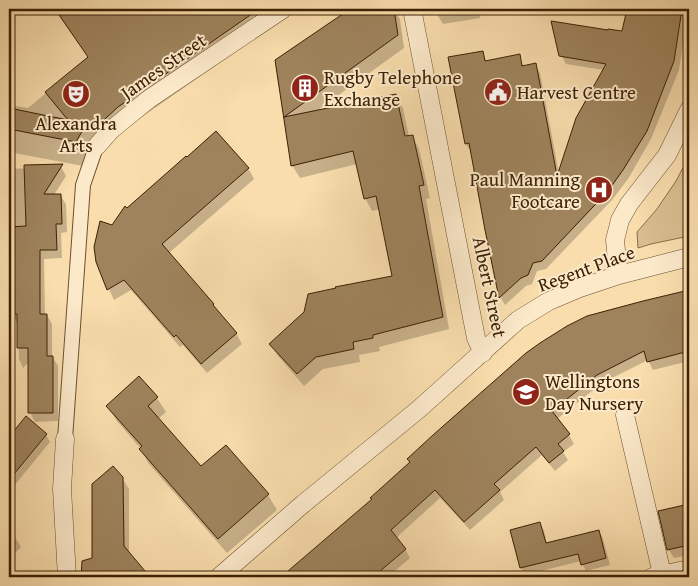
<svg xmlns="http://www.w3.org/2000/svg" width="698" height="586" font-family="'Gentium Book Plus',serif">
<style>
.green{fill:#d9bd90;stroke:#8a6f4a}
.shadow{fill:#0003}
.building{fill:#9e835c;stroke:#3c2104}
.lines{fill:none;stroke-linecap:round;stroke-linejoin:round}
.pedestrian-casing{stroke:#6b502e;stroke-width:16}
.minor-casing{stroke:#6b502e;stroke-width:19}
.pedestrian{stroke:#fbe9ca;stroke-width:14}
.minor{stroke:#fbe9ca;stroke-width:18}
.labels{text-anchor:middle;stroke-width:4;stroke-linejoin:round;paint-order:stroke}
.street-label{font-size:19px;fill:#3c2104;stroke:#fbe9ca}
.poi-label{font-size:19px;fill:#3c2104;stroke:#fbe9ca;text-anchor:start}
</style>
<rect width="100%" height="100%" fill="#f9ddad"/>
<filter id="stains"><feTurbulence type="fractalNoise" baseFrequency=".004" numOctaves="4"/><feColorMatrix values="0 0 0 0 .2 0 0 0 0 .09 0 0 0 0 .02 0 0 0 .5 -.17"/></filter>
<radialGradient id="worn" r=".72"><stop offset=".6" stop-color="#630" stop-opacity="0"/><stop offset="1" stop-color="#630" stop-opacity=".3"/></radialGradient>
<!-- green -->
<path class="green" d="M689,156V236L651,244L638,248L637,232L657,209L676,181Z"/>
<!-- shadow -->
<path class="shadow" d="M54,9H297L129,126L83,166L9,152V105L28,108L89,58Z
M352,9H394L400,19L404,48L315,112L395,96L403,108L409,137L412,136L419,149L430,198L426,199L449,329L379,347L380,351L359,355L360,362L323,369L304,386L278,356L271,344L337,289L393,276L380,209L372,211L365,198L357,164L300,178L292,165L276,61Z
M437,9H478L480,18L443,24L438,16Z
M628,9H688L679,70L651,139L628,179L612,200L546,269L537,271L532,284L526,286L505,305L501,298L471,152L466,144L449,58L482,52L487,62L519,56L524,67L535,65L540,73L559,174L604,70L566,64L561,55L623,32Z
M61,167L66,176L54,195H60L66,204L67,232L61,233L62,258L44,259L45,315H47L52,324V356L58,366V421L35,422L30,412V361L23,368L19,359L18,323H17L11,313L10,268H9V169Z
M248,168L254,179L169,253L213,304L217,312L236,333L242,344L207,373L183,345L180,347L131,290L114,300L109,289L97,261L112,226L127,209Z
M689,292V363L686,364L685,362L653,370L648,360L602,383L557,419L569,435L574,444L563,452L568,460L555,471L542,455L500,492L504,500L470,530L440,498L396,538L405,549L410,558L388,577H283L587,317Z
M139,378L157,398L166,412L158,419L201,468L226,446L268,495L277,510L227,553L149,464L141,449L117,421L108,406Z
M26,418L46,435L50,442L9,492V439Z
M122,478L129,489V554L148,577H83V562L93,559Z
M689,506V555L674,558L668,549L660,512Z
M540,524L544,531L547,544L599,531L603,539L610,565L586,571L581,561L525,575L521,568L512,531Z
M9,531L15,537L21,547L9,559L15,570L9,576Z"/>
<!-- building -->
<path class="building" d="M55,9H259L118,107L93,130L85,126L76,142L9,129V108L68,120L45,92L88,57Z
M350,9H394L398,35L284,117L396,94L405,136L413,135L424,185L419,186L443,317L373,335V338L353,342L354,349L316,357L297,374L269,344L304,312L308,294L336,288L335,287L392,276L376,196L364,199L353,151L291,166L275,60Z
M627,9H682L674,61L647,131L623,170L608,191L542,261L533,263L528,275L521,278L499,298L485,230L469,143L465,144L448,57L483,51L485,61L520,54L522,66L536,63L557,176L576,118L606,64L559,56L551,21L608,30V29L622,31Z
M216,131L249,168L162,244L214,304L213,305L237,333L201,364L176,335L174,337L124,280L107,290L96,262L94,247L100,221L112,225L125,206L127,208L186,156L187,157Z
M63,164L44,194H61L62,224H56L57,250H40V314H47V356H53V413H28V348H17V314H10L9,227L26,226L24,165Z
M689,290V351L647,362L644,351L597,375L552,411L570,434L558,444L564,451L549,463L536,447L494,484L500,490L464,522L435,490L391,530L406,549L373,577H281L372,499L370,498L410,462L407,459L433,435L526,353L540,343L567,326L587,316L643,301Z
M139,376L158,397L148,406L201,466L226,445L269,494L218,539L139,449L142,446L106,406Z
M26,416L47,434L9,480V437Z
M113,466L123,477L124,546L150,577H81L82,561L92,558V484Z
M689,504V545L667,550L658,511Z
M540,522L546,543L599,530L606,558L581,565L578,554L520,568L510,530Z"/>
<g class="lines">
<!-- pedestrian casing -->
<g class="pedestrian-casing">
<path id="pedestrian" d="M65,439L83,185L96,147"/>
</g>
<!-- minor casing -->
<g class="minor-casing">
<path id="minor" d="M412,9L476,338L483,353
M96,147L111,130L149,99L283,9
M619,275L617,261L615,240L620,220L629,204L667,155L689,110
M625,415L662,574
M65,439L62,489L67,577
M219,577L303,504L419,409L518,320L549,301L580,288L619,275L689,257
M652,577L689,569"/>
</g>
<!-- pedestrian -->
<use href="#pedestrian" class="pedestrian"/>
<!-- minor -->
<use href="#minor" class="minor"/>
</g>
<!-- icons -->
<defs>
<g id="building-disc" transform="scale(1.4375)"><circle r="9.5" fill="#8f2418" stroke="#fbe9ca"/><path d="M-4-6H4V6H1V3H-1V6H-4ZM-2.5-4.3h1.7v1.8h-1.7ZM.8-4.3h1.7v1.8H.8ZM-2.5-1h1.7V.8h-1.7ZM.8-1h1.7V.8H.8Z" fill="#fff"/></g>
<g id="civic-disc" transform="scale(1.4375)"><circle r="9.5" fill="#8f2418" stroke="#fbe9ca"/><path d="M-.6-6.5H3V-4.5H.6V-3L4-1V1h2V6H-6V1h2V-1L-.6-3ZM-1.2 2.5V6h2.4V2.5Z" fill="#fff"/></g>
<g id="theatre-disc" transform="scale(1.4375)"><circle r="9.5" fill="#8f2418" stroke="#fbe9ca"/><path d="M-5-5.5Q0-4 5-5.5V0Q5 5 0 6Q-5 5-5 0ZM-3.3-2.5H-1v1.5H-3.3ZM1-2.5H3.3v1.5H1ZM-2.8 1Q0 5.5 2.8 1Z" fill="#fff"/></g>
<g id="hospital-disc" transform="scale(1.4375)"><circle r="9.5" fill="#8f2418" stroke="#fbe9ca"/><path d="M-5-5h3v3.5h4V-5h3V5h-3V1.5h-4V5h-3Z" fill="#fff"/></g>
<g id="school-disc" transform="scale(1.4375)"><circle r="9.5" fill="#8f2418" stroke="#fbe9ca"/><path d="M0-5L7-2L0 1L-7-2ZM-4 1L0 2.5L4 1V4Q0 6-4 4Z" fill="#fff"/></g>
</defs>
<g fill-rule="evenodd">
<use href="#building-disc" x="305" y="88"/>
<use href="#civic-disc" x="498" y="92"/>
<use href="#theatre-disc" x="76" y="94"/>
<use href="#hospital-disc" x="599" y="190"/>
<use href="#school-disc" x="526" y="392"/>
</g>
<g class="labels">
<!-- street labels -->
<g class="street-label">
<text transform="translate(163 66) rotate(-35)" y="7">James Street</text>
<text transform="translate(586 268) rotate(-20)" y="7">Regent Place</text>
<text transform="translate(490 287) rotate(78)" y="7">Albert Street</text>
</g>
<!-- poi labels -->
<g class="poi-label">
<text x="324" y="84">Rugby Telephone<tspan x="324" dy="22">Exchange</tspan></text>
<text x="517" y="99">Harvest Centre</text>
<text x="76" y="130" text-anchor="middle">Alexandra<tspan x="76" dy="22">Arts</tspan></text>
<text x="580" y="186" text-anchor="end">Paul Manning<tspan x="580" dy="22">Footcare</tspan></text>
<text x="545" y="388">Wellingtons<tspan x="545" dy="22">Day Nursery</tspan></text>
</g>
</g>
<!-- margin -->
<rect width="698" height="586" fill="none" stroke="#f9ddad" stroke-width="30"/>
<rect x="10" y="10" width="678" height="566" fill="none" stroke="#3c2104" stroke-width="2.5"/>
<rect x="15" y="15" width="668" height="556" fill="none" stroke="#3c2104"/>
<rect width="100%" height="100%" filter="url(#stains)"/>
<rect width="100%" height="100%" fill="url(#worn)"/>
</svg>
